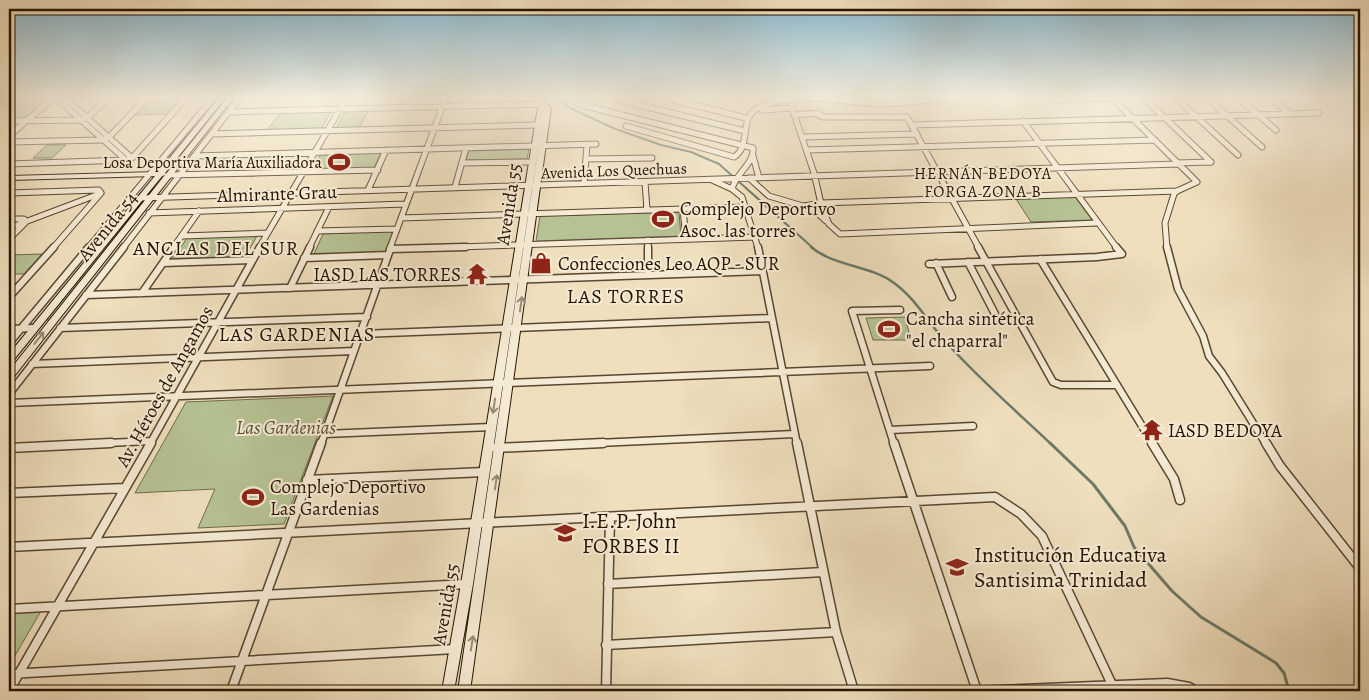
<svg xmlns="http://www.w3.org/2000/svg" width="1369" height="700" font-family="Alegreya,serif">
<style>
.green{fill:#b6c294;stroke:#6e6b4b}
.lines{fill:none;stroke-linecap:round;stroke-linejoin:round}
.stream-far2{stroke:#6c7967;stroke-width:2}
.stream-far1{stroke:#6c7967;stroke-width:2.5}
.stream{stroke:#6c7967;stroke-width:3}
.street-far2-casing{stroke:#584731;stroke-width:7}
.street-far1-casing{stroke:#584731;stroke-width:9}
.street-casing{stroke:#584731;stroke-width:11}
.secondary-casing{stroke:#251402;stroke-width:2}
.street-far2{stroke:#f5ead4;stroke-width:5}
.street-far1{stroke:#f5ead4;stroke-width:6}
.street{stroke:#f5ead4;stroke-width:8}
.secondary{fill:#f5ead4;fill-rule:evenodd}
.oneway{stroke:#978a76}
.labels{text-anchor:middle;stroke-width:4;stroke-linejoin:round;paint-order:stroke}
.far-poi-label{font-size:16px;fill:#251402;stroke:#f5ead4;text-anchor:end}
.far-street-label{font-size:16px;fill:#251402;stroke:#f5ead4}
.far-neighbourhood-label{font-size:16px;letter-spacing:1px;fill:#251402;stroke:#f5ead4}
.street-label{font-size:19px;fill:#251402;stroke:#f5ead4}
.poi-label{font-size:19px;fill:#251402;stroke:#f5ead4;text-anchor:start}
.park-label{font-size:19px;font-style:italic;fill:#585135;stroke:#f5ead4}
.neighbourhood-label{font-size:20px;letter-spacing:1px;fill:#251402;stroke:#f5ead4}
.near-poi-label{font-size:22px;fill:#251402;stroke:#f5ead4;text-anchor:start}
</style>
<rect width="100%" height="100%" fill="#efdfbd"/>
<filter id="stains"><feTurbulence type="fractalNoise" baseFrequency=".004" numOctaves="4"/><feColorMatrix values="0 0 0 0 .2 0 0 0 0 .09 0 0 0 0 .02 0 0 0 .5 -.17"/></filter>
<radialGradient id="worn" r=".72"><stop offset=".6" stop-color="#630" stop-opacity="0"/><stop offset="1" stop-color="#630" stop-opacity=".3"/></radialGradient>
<!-- green -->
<path class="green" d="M18,97H49L23,120H9V104Z
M181,101L169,114L134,115L147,102Z
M346,111H368L359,128H336Z
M331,112L321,129L267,130L281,113Z
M47,145H66L52,158H33Z
M529,149L527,159L466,160L469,151Z
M381,152L374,168L313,169L321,154Z
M1075,197L1092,220L1031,222L1016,199Z
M138,204H143L50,320H45Z
M679,212L681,236L536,241L540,216Z
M393,231L385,253L313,256L323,234Z
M257,236L245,257L172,260L187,238Z
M42,254L24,274H9V255Z
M905,317L911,340H873L866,318Z
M333,396L284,524L198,528L215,489L135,493L186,402Z
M41,611L9,666V667V613Z"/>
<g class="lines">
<!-- stream-far2 -->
<path class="stream-far2" d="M557,97L570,108L613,128L661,145L691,152L719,164L813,248"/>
<!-- stream-far1 -->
<path class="stream-far1" d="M811,247C835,267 870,265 894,283C915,298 928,322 945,341C977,377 1015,410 1051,444"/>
<!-- stream -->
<path class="stream" d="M1050,443L1093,484L1125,526L1134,547L1172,591L1201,617L1276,663L1284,673L1289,691"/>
<!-- street-far2 casing -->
<g class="street-far2-casing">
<path id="street-far2" d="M70,97L63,104L126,160
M535,97L541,99L544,104
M566,97L582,105L753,148C755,163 735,174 732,189L742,197L758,248
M606,97L745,131
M662,97L746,118
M1143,97L1211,162
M1175,97L1238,155
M1206,97L1262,147
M1237,97L1276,130
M1269,97L1290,114
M9,100L13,97
M67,100L132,158
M1055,100L1112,98
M791,105L814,173L822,208L829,224L840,234L1097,223
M762,110L792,108
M228,112L544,104
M817,114L823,117H907L979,248
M794,115L819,113
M9,121L82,120L87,118L109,97
M1023,121L1117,248
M912,125L1319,113
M626,126L734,157C752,146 738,118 758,108C796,89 843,103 883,104C906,104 929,100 952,97
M211,134L538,125
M9,136L54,97
M803,137L917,134
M9,142L102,140L109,137L148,97
M807,150L1155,140
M194,156L596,144
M753,156L759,178
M587,159L652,158
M462,163L532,162
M1176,163L1211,162
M9,164L126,160L132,158L187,97
M169,175L378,170
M749,178L769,196L813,209L826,221
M712,180L732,189
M645,182L647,210
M584,183L587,145
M455,187L466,148
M368,190L386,150
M9,193L99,190L101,193
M140,198L1178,164
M804,206L821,203L1177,191L1197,182L1111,97
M683,209L686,239
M149,213L405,204
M401,218L746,207
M9,219H24L26,222L9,239
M9,228L99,194
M317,231L397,229
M182,236L267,233
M648,240V248
M53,248L101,193
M88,248L214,97
M123,248L240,97
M173,248L199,211
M259,248L347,97
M309,248L329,207
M390,248L446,97
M428,248L756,237
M1167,248L1165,223L1174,194L1177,191"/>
</g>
<!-- street-far1 casing -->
<g class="street-far1-casing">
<path id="street-far1" d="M648,247V274
M758,247L797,444
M978,247L1053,382L1061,385H1117
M1167,247L1178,289L1203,336L1209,356L1222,373L1266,444
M390,249L466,247
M304,258L388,255
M1040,259L1153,444
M968,262L995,314
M163,263L252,260
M936,263L952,297
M929,264L1097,257L1122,254L1116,247
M290,288L310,247
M142,293L174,247
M86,295L763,271
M9,297L54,247
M60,328L367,317
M9,329L34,328
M361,334L772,318
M9,343L89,247
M32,364L354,351
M9,394L124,247
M9,403L930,366
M890,430L973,426
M325,434L491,427
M85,444L151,441
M150,444L260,247
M321,444L391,247
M576,444L794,434
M894,444L852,311L900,310"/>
</g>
<!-- street casing -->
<g class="street-casing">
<path id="street" d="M797,443L836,632L854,691
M894,443L977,691
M1152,443L1174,479L1180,500
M1266,443L1280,466L1360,568
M9,448L111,443
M496,448L603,443
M307,480L484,472
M9,493L125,488
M9,547L995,497L1021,514L1042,536L1115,691
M608,584L823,572
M9,609L467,584
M606,645L836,632
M9,674L455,649
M9,691L151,443
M231,691L321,443
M606,691L610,517
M974,691L1167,683L1189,687L1196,691"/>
</g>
<!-- secondary casing -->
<g class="secondary-casing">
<path id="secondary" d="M220,97H226L165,173L166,174L228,97H234L12,379L9,380V371L165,175L162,176L12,362L9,363V354L155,176L9,180V176L158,172Z
M544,102L551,108L470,691H458L544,108L473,584L454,691H442L461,584L535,125L538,108Z"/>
</g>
<!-- street-far2 -->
<use href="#street-far2" class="street-far2"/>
<!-- street-far1 -->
<use href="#street-far1" class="street-far1"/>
<!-- street -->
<use href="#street" class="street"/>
<!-- secondary -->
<use href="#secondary" class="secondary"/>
</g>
<!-- one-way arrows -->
<defs><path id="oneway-shaft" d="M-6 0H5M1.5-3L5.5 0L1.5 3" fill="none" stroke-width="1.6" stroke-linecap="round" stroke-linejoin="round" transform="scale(1.25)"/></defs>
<g class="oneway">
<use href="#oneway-shaft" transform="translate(521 304) rotate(-82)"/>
<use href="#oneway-shaft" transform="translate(39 338) rotate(-52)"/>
<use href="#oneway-shaft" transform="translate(494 406) rotate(98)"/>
<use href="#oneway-shaft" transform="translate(496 482) rotate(-82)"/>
<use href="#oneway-shaft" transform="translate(472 643) rotate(-81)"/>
</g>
<!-- sky -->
<linearGradient id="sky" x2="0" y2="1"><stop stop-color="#89b8cf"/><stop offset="0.5" stop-color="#f8f1e1"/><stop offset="1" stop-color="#f8f1e1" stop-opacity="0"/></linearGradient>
<rect width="1369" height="195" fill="url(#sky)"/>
<!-- icons -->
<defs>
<g id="stadium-bare" transform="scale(1.725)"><path d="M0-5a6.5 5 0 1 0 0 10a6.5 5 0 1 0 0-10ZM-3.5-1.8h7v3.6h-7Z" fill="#8f2418" stroke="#f5ead4" stroke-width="2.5" paint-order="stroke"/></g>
<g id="shop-bare" transform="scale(1.725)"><path d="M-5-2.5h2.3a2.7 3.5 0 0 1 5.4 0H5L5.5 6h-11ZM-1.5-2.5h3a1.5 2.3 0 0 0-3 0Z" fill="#8f2418" stroke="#f5ead4" stroke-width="2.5" paint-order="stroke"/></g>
<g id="temple-bare" transform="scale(1.725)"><path d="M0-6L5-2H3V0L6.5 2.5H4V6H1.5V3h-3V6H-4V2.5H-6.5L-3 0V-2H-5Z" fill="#8f2418" stroke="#f5ead4" stroke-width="2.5" paint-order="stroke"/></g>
<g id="school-bare" transform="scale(1.725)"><path d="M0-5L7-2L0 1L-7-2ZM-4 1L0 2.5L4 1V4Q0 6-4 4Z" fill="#8f2418" stroke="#f5ead4" stroke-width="2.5" paint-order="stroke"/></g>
</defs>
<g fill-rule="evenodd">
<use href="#stadium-bare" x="339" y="162"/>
<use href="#stadium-bare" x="663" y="219"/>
<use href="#shop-bare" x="541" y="263"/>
<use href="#temple-bare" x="477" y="274"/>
<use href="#stadium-bare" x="889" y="329"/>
<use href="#temple-bare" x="1152" y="430"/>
<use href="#stadium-bare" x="253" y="497"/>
<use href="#school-bare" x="565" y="533"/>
<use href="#school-bare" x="957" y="567"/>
</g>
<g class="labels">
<!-- far-poi labels -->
<g class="far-poi-label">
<text x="322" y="168">Losa Deportiva María Auxiliadora</text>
</g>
<!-- far-street labels -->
<g class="far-street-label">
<text transform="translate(614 170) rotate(-2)" y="6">Avenida Los Quechuas</text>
</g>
<!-- far-neighbourhood labels -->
<g class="far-neighbourhood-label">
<text x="983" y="179">HERNÁN BEDOYA<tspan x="983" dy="18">FORGA ZONA B</tspan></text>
</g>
<!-- street labels -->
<g class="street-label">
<text transform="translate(277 193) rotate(-2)" y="7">Almirante Grau</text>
<text transform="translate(508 204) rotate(-81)" y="7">Avenida 55</text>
<text transform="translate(107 226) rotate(-51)" y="7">Avenida 54</text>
<text transform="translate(164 386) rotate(-61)" y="7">Av. Héroes de Angamos</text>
<text transform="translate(445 604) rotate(-80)" y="7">Avenida 55</text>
</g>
<!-- poi labels -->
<g class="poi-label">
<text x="680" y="215">Complejo Deportivo<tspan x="680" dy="22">Asoc. las torres</tspan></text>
<text x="558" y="270">Confecciones Leo AQP - SUR</text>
<text x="461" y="281" text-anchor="end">IASD LAS TORRES</text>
<text x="906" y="325">Cancha sintética<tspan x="906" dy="22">"el chaparral"</tspan></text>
<text x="1168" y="437">IASD BEDOYA</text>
<text x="270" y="493">Complejo Deportivo<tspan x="270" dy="22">Las Gardenias</tspan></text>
</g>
<!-- park labels -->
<g class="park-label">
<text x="286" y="434">Las Gardenias</text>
</g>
<!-- neighbourhood labels -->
<g class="neighbourhood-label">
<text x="216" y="255">ANCLAS DEL SUR</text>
<text x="626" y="303">LAS TORRES</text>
<text x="297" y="341">LAS GARDENIAS</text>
</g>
<!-- near-poi labels -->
<g class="near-poi-label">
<text x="582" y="528">I.E.P. John<tspan x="582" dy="25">FORBES II</tspan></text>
<text x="974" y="562">Institución Educativa<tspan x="974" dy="25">Santisima Trinidad</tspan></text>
</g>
</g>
<!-- margin -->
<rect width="1369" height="700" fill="none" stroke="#efdfbd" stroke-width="30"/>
<rect x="10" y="10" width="1349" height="680" fill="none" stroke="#251402" stroke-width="2.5"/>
<rect x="15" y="15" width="1339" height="670" fill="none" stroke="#251402"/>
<rect width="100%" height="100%" filter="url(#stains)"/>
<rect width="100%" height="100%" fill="url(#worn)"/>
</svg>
